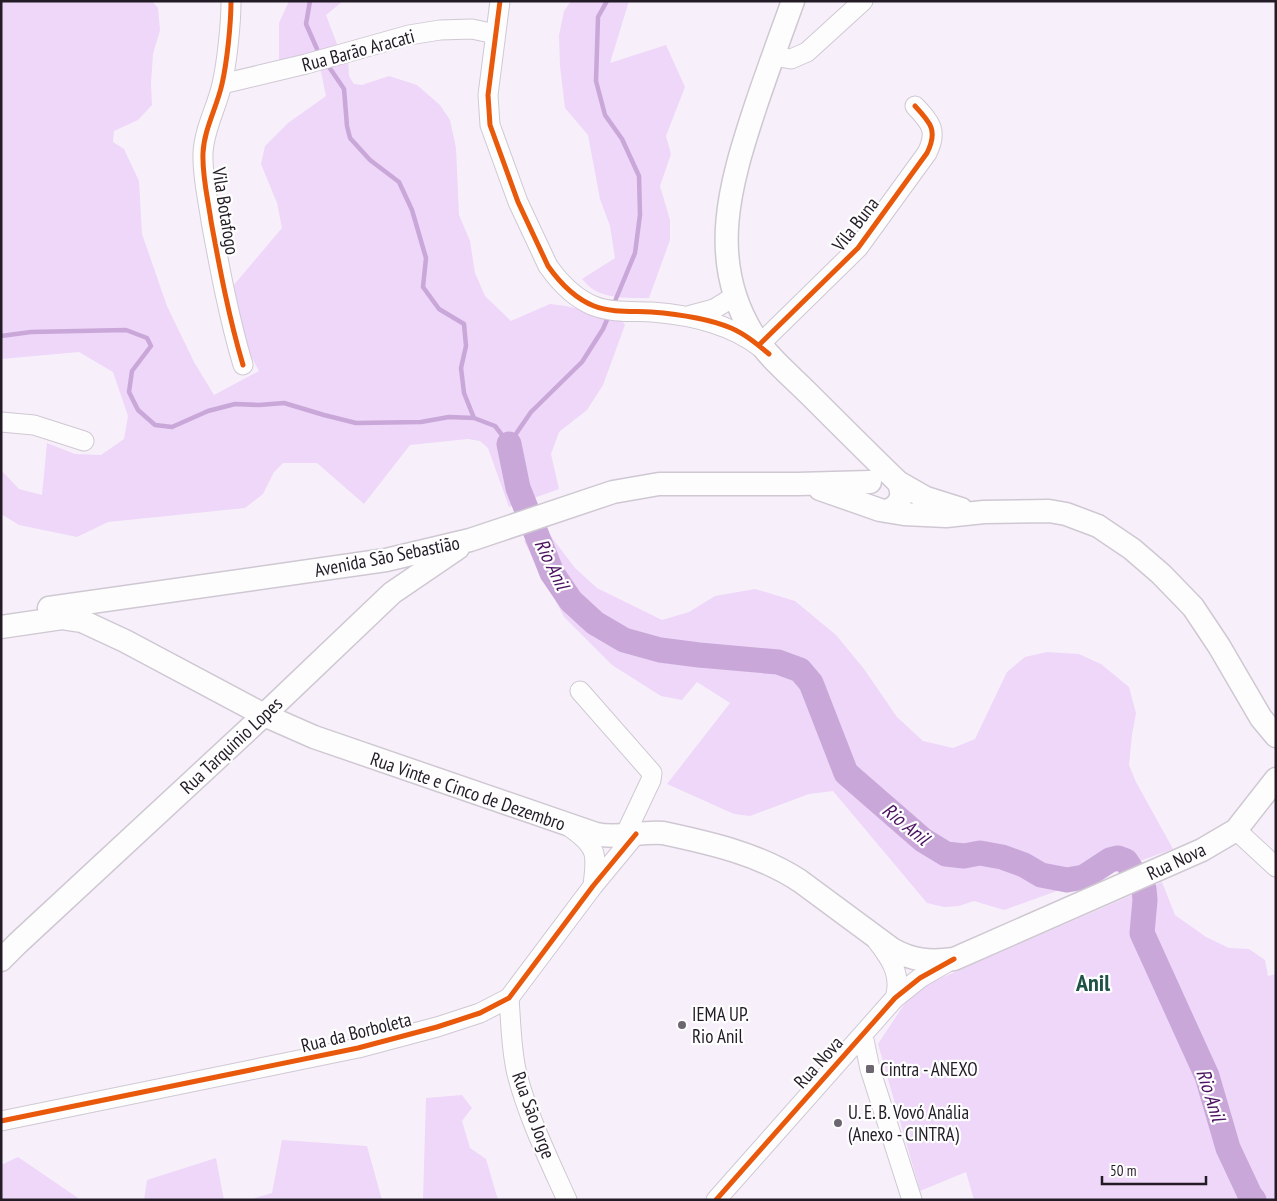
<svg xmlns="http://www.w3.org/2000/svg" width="1277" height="1201" font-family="'PT Sans Narrow',sans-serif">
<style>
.green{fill:#eed7f8}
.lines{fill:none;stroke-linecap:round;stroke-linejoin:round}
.stream{stroke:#c9a7d8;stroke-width:4.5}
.river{stroke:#c9a7d8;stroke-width:25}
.minor-casing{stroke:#cfc8d3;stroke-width:21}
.major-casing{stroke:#cfc8d3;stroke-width:25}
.minor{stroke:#fefdfe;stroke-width:19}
.major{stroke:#fefdfe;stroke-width:22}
.cycleway-casing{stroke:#fefefe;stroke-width:8}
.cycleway{stroke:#e8590c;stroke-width:5}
.poi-dot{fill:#6d6671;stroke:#fefefe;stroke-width:2}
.labels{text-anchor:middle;stroke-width:4.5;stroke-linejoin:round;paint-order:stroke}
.street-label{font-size:19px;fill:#231c27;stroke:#fefefe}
.poi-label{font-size:19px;fill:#231c27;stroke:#fefefe;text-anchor:start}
.water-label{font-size:20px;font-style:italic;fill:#4c1262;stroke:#fefefe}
.district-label{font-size:24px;font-weight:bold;fill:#1e5246;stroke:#fefefe}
</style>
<rect width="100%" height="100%" fill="#f7f0fa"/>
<!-- green -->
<path class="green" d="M1,1H152L158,8L160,30L153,54L151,83L152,105L138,120L114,131L113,142L124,149L139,181L142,234L167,306L194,362L214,395L259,371L244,343L232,287L282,228L277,203L261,164L265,146L288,123L326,96L320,67L348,57L349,76L354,84L362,85L389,76L417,85L440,105L450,120L456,148L459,215L470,241L475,273L485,296L511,321L550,304L566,306L620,318L625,325L603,385L587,410L559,432L551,454L559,489L509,507L488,448L480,441L468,439L410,445L364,504L317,463H283L274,472L263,494L245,508L108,522L77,537L19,525L1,514V470L19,489L42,495L47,443L75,454L101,455L124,439L128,416L113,372L79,352L1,359Z
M289,1H343L326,15L337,44L309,58L279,62V23Z
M571,1H629L610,63L666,45L685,87L666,136L671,154L660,186L670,220V240L649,298C632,298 609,299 594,290C590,288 586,283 582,279L615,258L610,226L600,199L588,135L565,108L560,66L559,35L564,11Z
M547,531L575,568L597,588L662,620L689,612L715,596L755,589L795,601L836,635L864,669L897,717L923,741L953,748L975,739L1007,672L1025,657L1047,652L1079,654L1101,664L1129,687L1136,713L1132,735L1129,765L1136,782L1173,849L1004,910L974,901L959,906L944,907L927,903L833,791L809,794L750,816L734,814L667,784L730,703L697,682L682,700L661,696L612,665L564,617L524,541Z
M1162,882L1175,915L1206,937L1229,948L1249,949L1265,960L1268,976L1276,974V1200H974L966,1172L920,1191L878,1044L905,1003L925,985Z
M462,1095L472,1108L462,1121L470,1148L486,1159L498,1200H423L426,1098Z
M282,1140L367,1146L382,1200H248L272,1193Z
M18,1157L81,1200H1V1165Z
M216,1158L224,1200H144L147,1180Z"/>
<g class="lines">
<!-- stream -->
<path class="stream" d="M310,1L306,24L317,49
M607,1L598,17L596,81L605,115L622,139L639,176L640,215L635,253L613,306
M327,64L344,89L347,126L350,138L370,160L399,182L412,210L426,258L423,287L439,309L464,324L466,346L461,368L464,393L474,418
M1,336L31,332L126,330L147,338L151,346L132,371L129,392L138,410L155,425L172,427L208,411L235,404L259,405L284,403L324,415L356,423L421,422L449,417L474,418L495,426L509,444L531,412L582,362L603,329L609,315"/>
<!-- river -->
<path class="river" d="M509,444L518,488L552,573L571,601L595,623L624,640L660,650L699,655L778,662L800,670L811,683L846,773L923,840L946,854L964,856L980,853L1002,857L1024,865L1041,875L1067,880L1084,877L1110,860L1118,858L1126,861L1144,889L1145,900L1142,933L1207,1076L1228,1148L1250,1195L1254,1200"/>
<!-- minor casing -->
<g class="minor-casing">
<path id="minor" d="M231,1C231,24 227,62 222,84C217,107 204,129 203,153C202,176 208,199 211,221C220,270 229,318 243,365
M500,1L488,95L490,125L518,202L548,266C560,283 574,298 594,306C612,313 633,311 652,312C690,315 729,323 760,347
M773,56L791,59L807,52L863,1
M222,84L306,64L409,35L440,30L472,29L495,34
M688,316L714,309L735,296
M760,344L858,248L927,153C938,131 931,123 915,106
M1,422L34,425L84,441
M580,691L652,773L651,780L625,835
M571,828C598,847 597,855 593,885
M1236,830L1276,867
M877,941C891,959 902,975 895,998
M509,998C511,1023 511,1050 517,1074C528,1117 549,1160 567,1200
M863,1035L870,1069L912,1200
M1,1121L358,1048L437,1027L480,1013L509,998L593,886L636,834
M716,1200L895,998L920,978L951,960"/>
</g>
<!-- major casing -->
<g class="major-casing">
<path id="major" d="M793,1C780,37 767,72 755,108C730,184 707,260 753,334C768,357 790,375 810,395C839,424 868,453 898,482C905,495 900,507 886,511
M898,482L926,498L961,509
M820,489L880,510L904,514L946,516L984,512L1049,511L1066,514L1098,526L1132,549L1161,574L1193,607L1219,646L1261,718L1276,736
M49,608L386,560L470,540L613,492L659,484H798L870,482
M1,627L62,618L82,621L125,641L264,715L314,737L596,834C619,839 640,831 663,833C710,843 759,854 800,881L892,949C913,961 931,962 954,959L1202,850L1236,830L1276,779
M1,960L18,943L264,715L392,593L458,548"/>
</g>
<!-- minor -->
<use href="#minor" class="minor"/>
<!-- major -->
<use href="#major" class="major"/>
<!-- cycleway casing -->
<g class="cycleway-casing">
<path id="cycleway" d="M231,1C231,24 227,62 222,84C217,107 204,129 203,153C202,176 208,199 211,221C220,270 229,318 243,365
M500,1L488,95L490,125L518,202L548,266C560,283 574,298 594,306C612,313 633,311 651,312C677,314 707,318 731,328C745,334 757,344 769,354
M760,344L858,248L927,153C938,131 931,123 915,106
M1,1121L358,1048L437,1027L480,1013L509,998L593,886L636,834
M716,1200L895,998L920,978L954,959"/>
</g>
<!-- cycleway -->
<use href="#cycleway" class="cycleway"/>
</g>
<!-- markers -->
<g class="poi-dot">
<circle cx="682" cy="1025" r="5"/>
<rect x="865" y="1064" width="10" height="10" rx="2.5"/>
<circle cx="838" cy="1123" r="5"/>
</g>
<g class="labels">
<!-- street labels -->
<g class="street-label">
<text transform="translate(358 50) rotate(-15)" y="7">Rua Barão Aracati</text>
<text transform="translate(226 211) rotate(81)" y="7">Vila Botafogo</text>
<text transform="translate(855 224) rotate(-52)" y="7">Vila Buna</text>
<text transform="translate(387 556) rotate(-11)" y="7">Avenida São Sebastião</text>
<text transform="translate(231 745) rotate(-43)" y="7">Rua Tarquinio Lopes</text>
<text transform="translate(468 791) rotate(19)" y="7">Rua Vinte e Cinco de Dezembro</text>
<text transform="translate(1176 861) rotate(-25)" y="7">Rua Nova</text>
<text transform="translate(356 1032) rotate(-14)" y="7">Rua da Borboleta</text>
<text transform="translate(818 1062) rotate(-48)" y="7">Rua Nova</text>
<text transform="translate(534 1115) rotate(70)" y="7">Rua São Jorge</text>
</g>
<!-- poi labels -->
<g class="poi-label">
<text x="692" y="1021">IEMA UP.<tspan x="692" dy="22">Rio Anil</tspan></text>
<text x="880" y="1076">Cintra - ANEXO</text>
<text x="848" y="1119">U. E. B. Vovó Anália<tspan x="848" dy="22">(Anexo - CINTRA)</tspan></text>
</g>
<!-- water labels -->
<g class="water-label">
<text transform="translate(552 564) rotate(64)" y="7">Rio Anil</text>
<text transform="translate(906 824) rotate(39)" y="7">Rio Anil</text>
<text transform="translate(1211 1095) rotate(72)" y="7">Rio Anil</text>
</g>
<!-- district labels -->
<g class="district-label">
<text x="1093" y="991">Anil</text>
</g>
</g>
<!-- border -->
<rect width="1277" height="1201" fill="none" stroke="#231c27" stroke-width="5"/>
<!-- scale -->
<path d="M1102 1176v8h104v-8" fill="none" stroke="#231c27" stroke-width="2.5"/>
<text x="1110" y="1176" font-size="15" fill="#231c27" stroke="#fefefe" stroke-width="4" paint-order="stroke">50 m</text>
</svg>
